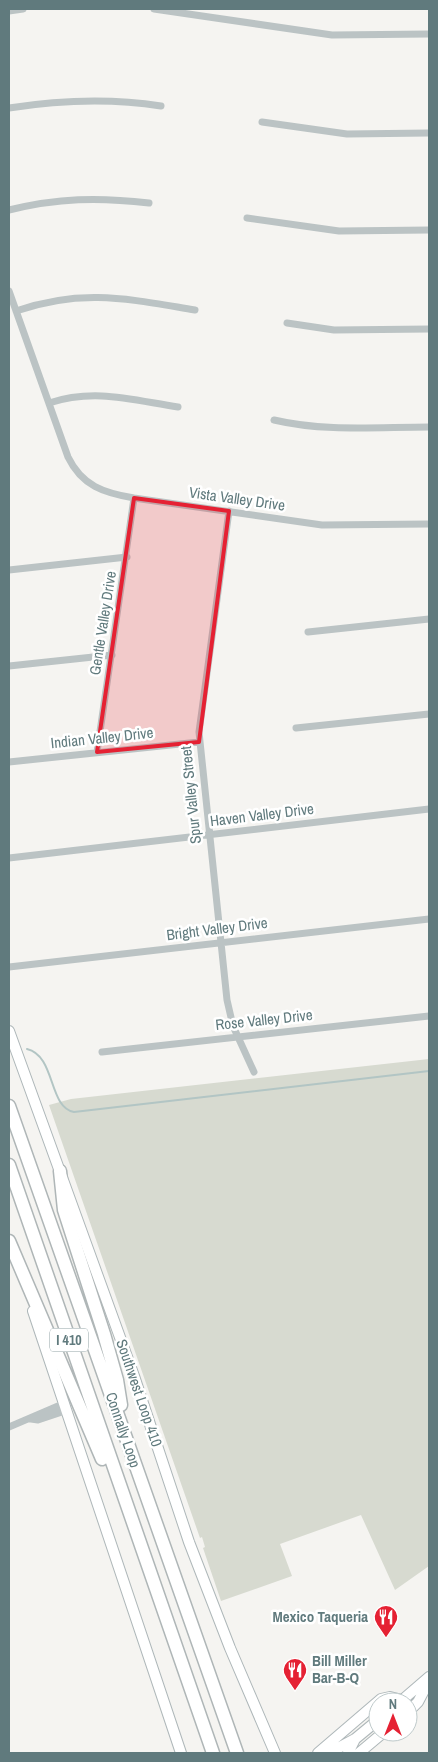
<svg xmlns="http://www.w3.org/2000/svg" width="438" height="1762" font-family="'Archivo Narrow',sans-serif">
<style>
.green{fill:#d7dad0}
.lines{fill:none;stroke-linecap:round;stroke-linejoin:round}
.stream{stroke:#b2c5c4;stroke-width:2}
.secondary-casing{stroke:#aeb7b9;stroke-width:12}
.motorway-casing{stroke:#afb6b7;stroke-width:15}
.minor{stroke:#bbc3c4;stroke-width:7}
.secondary{stroke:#fff;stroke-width:10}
.motorway{stroke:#fff;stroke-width:12}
.marked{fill:#e52133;fill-opacity:0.2;stroke:#e52133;stroke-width:4;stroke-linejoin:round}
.labels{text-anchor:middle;stroke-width:5;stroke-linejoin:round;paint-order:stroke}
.shield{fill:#fff;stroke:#90a2a4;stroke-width:1}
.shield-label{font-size:14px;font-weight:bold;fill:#607a7d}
.street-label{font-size:15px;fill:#607a7d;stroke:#fff}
.poi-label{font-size:15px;font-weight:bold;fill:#607a7d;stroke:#fff;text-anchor:end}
</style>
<rect width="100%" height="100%" fill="#f5f4f1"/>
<!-- green -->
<path class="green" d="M429,1059V1566L395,1590L361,1515L280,1544L292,1576L221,1601L203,1548L205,1547L202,1537L200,1538L49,1105L71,1099Z"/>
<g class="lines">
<!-- stream -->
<path class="stream" d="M27,1049C56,1056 48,1107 74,1112L429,1071"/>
<!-- secondary casing -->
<g class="secondary-casing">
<path id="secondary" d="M9,1031L134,1376L189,1542L230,1648L275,1753
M33,1311L181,1753
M400,1702L429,1677
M408,1712L418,1702L429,1681
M318,1753L381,1699L390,1697L402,1700
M329,1753L355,1739L378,1720
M348,1753L355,1739
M359,1753L384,1732"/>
</g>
<!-- motorway casing -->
<g class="motorway-casing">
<path id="motorway" d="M9,1106L237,1753
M9,1165L213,1753
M60,1171L64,1210L104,1334L117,1380L121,1405
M9,1241L102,1459"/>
</g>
<!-- minor -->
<path class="minor" d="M154,9L332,35L429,34
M9,11L23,9
M9,108C60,100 110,98 161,106
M262,122L347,134L429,133
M9,210C58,198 98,197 149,203
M247,218L339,231L429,230
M9,291L68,457C82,486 104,493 134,498L322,525L429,524
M16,311C83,288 128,299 195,310
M287,323L334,330L429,329
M49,403C95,388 132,400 178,407
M274,420C325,432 377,427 429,427
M229,511L199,732L227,1000L233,1026L254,1072
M9,570L127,557
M308,632L429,619
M9,666L112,655
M296,728L429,714
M97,752L134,498
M9,762L199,742
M9,858L429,809
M9,967L429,919
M102,1052L429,1016
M31,1419L38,1420L68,1410
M9,1427L65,1403"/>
<!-- secondary -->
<use href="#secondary" class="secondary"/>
<!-- motorway -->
<use href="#motorway" class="motorway"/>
</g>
<!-- marked area -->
<path class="marked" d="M134,498L229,511L199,742L97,752Z"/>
<!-- icons -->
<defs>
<g id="restaurant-pin" transform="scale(1.25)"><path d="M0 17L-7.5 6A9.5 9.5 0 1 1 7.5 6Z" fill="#e52133" stroke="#fff"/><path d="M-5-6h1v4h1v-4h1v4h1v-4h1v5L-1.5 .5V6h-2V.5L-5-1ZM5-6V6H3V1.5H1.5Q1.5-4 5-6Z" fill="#fff"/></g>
</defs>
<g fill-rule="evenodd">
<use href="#restaurant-pin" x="386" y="1617"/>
<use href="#restaurant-pin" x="295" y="1670"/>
</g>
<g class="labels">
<!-- shield labels -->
<rect class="shield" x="50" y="1328.5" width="38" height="23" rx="4"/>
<g class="shield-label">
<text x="69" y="1345">I 410</text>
</g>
<!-- street labels -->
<g class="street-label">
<text transform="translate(237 499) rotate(8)" y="5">Vista Valley Drive</text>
<text transform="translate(103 623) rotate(-81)" y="5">Gentle Valley Drive</text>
<text transform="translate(102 738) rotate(-6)" y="5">Indian Valley Drive</text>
<text transform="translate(191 795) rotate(-96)" y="5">Spur Valley Street</text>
<text transform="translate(262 815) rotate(-7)" y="5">Haven Valley Drive</text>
<text transform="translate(217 929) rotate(-7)" y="5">Bright Valley Drive</text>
<text transform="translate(264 1020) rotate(-6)" y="5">Rose Valley Drive</text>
<text transform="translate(139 1393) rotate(71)" y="5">Southwest Loop 410</text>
<text transform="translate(123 1430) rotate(71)" y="5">Connally Loop</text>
</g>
<!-- poi labels -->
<g class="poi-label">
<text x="368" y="1622">Mexico Taqueria</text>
<text x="312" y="1666" text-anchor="start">Bill Miller<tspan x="312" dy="17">Bar-B-Q</tspan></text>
</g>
</g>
<!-- border -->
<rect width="438" height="1762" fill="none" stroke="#607a7d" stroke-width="20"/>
<!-- north arrow -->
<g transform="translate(393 1717)"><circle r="24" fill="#ffffff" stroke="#bfcacb"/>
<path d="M0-4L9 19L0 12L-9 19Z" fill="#e52133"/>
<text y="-8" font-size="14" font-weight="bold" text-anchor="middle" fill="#607a7d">N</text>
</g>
</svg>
